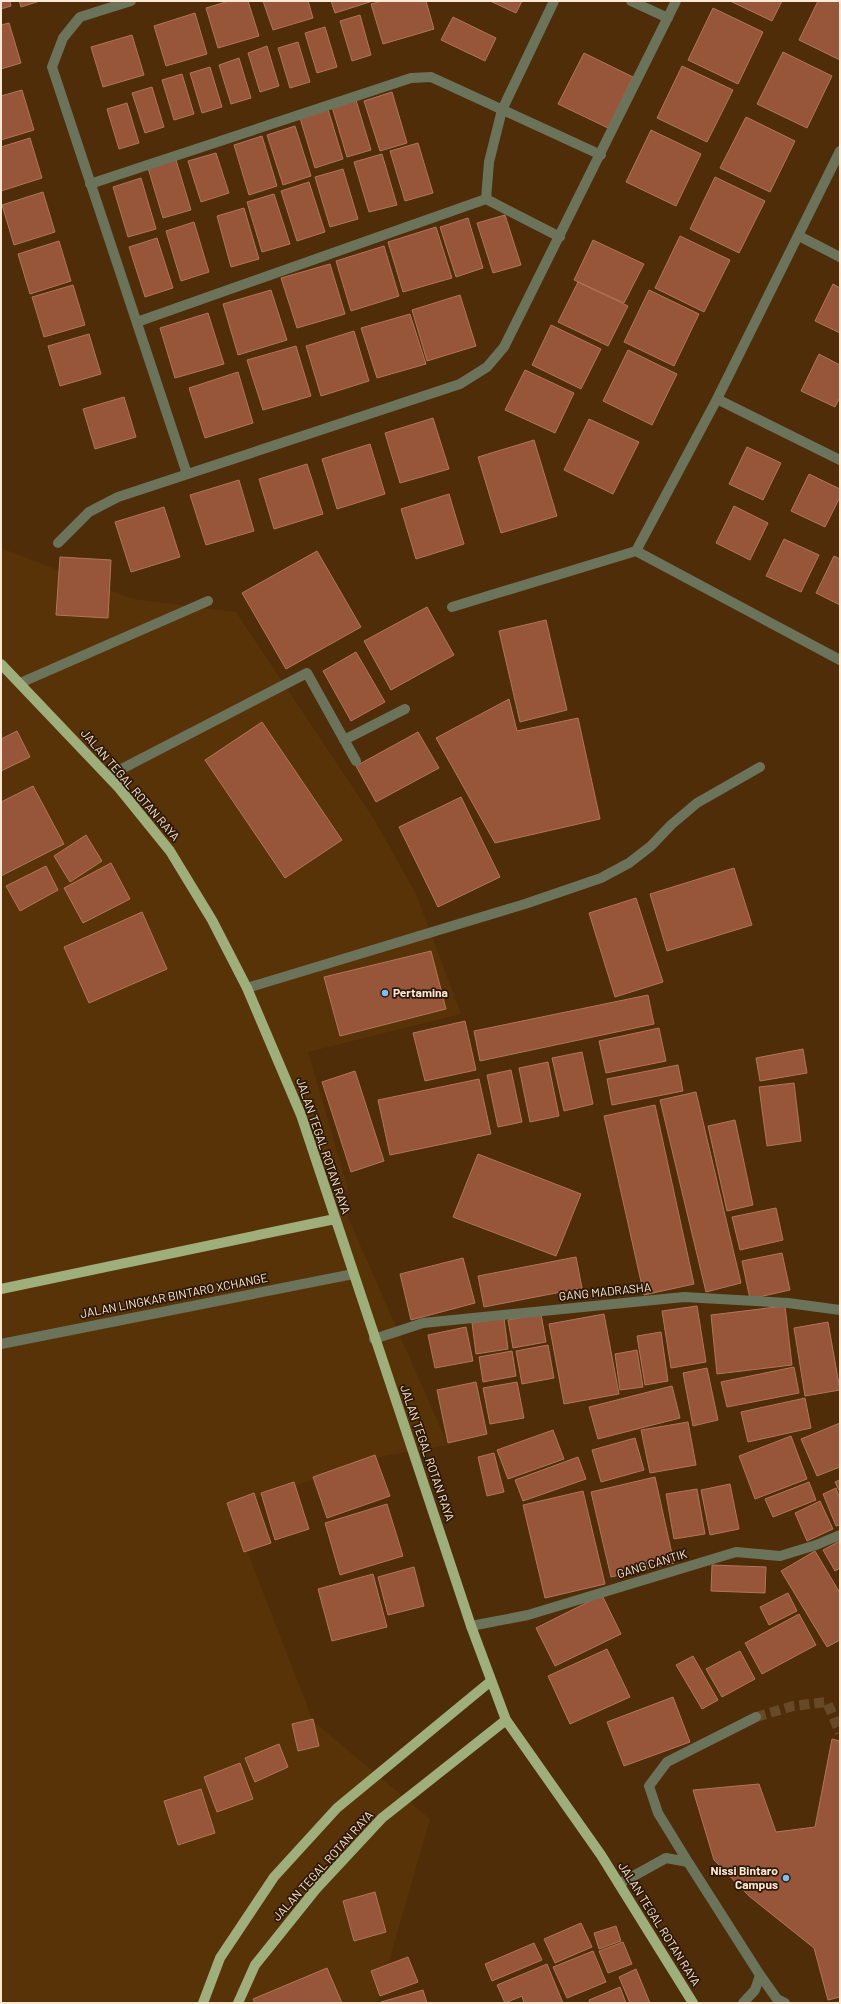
<svg xmlns="http://www.w3.org/2000/svg" width="841" height="2004" font-family="Barlow,sans-serif">
<style>
.built{fill:#593308}
.building{fill:#97563a;stroke:#b2755c}
.lines{fill:none;stroke-linecap:round;stroke-linejoin:round}
.minor-tunnel{stroke:#684927;stroke-width:10;stroke-dasharray:10 5;stroke-linecap:butt}
.minor{stroke:#6b735a;stroke-width:10}
.major{stroke:#9faf7c;stroke-width:10}
.poi-dot{fill:#77bff7;stroke:#2b1806;stroke-width:1.5}
.labels{text-anchor:middle;stroke-width:3.5;stroke-linejoin:round;paint-order:stroke}
.street-label{font-size:12px;fill:#fee8d6;stroke:#2b1806}
.poi-label{font-size:12px;font-weight:bold;fill:#fee8d6;stroke:#2b1806;text-anchor:start}
</style>
<rect width="100%" height="100%" fill="#4e2d08"/>
<!-- built -->
<path class="built" d="M1,548L133,599L236,612L374,819L416,894L461,1014L308,1052L348,1188L339,1197L448,1445L384,1456L230,1507L313,1721L430,1819L377,2003H1Z"/>
<!-- building -->
<path class="building" d="M1,1H10L11,6L1,9Z
M19,1H40L21,7Z
M229,1H248L259,36L218,48L206,8Z
M263,1H308L313,18L273,30Z
M331,1H373L335,13Z
M382,1H426L434,29L383,44L371,4Z
M490,1H522L516,13Z
M730,1H782L772,21Z
M818,1H840V60L799,40Z
M713,8L763,32L738,84L688,60Z
M195,13L207,54L166,66L154,26Z
M360,15L371,55L352,61L340,21Z
M453,17L496,38L485,61L441,40Z
M9,23L21,63L1,69V25Z
M325,27L337,67L317,73L305,33Z
M132,35L144,75L103,87L91,47Z
M298,42L310,82L290,88L278,48Z
M267,46L279,86L260,92L248,53Z
M783,52L832,76L807,128L757,104Z
M584,53L633,77L608,128L558,104Z
M239,58L251,98L231,104L219,65Z
M682,66L733,90L707,142L657,118Z
M210,67L222,107L202,113L190,73Z
M182,74L194,114L174,120L162,80Z
M152,87L164,127L145,133L132,93Z
M22,90L34,130L1,140V96Z
M392,92L407,143L380,151L364,101Z
M356,100L371,150L347,157L332,107Z
M127,103L139,143L119,149L107,109Z
M328,109L343,159L315,168L300,118Z
M746,117L795,141L770,192L720,168Z
M295,126L311,176L283,185L267,135Z
M651,130L701,154L676,206L626,182Z
M262,136L277,186L249,195L234,145Z
M30,138L42,178L1,191V147Z
M418,143L433,193L405,201L390,151Z
M216,153L229,193L201,202L188,161Z
M382,154L397,205L369,212L354,162Z
M176,160L191,210L163,218L148,168Z
M343,169L358,219L330,227L315,177Z
M715,177L765,201L739,253L690,229Z
M141,178L156,229L128,237L113,187Z
M309,182L325,232L297,241L281,191Z
M43,192L55,232L14,245L2,205Z
M274,194L290,244L262,252L247,202Z
M244,208L259,259L231,267L217,216Z
M505,215L521,265L493,273L477,223Z
M468,218L483,268L456,277L440,227Z
M194,222L209,272L181,281L166,231Z
M436,227L452,278L403,292L388,242Z
M680,236L730,260L704,312L655,288Z
M157,238L173,288L145,297L129,247Z
M593,240L644,264L624,303L574,280Z
M59,241L71,281L30,294L18,254Z
M384,246L399,296L351,311L336,261Z
M330,264L345,314L297,328L281,278Z
M578,282L628,306L608,346L558,322Z
M833,284L840,288V333L815,321Z
M73,285L85,325L44,337L32,297Z
M271,290L287,340L238,355L223,304Z
M649,290L699,314L674,366L624,342Z
M460,295L476,346L427,361L412,310Z
M208,313L224,364L175,378L160,328Z
M410,314L426,364L377,378L361,328Z
M551,325L601,349L581,389L532,365Z
M354,331L369,381L321,396L306,346Z
M89,334L101,374L60,386L48,346Z
M296,346L311,396L263,410L247,360Z
M628,350L677,374L652,425L603,401Z
M819,354L840,365V397L835,407L801,391Z
M525,370L574,393L555,433L505,410Z
M238,372L253,423L205,438L189,388Z
M124,397L136,437L95,449L83,409Z
M433,418L449,469L400,483L385,433Z
M589,419L639,442L613,494L564,470Z
M534,440L557,516L501,533L478,457Z
M370,444L385,494L337,509L322,459Z
M747,447L781,463L763,500L729,484Z
M307,464L323,514L274,529L259,479Z
M809,474L840,489V497L825,527L791,511Z
M239,480L254,531L206,545L190,495Z
M449,494L464,544L416,559L401,509Z
M734,506L768,523L750,560L716,543Z
M164,507L180,557L131,572L115,522Z
M784,539L819,555L801,592L766,576Z
M317,551L361,627L286,669L242,593Z
M834,556L840,559V605L816,593Z
M60,557L111,560L108,618L56,615Z
M427,607L454,655L391,690L364,641Z
M546,620L567,710L520,722L499,631Z
M356,652L385,702L351,721L323,671Z
M509,699L517,731L578,718L600,819L495,843L436,738Z
M262,722L342,840L285,878L205,760Z
M17,731L30,757L1,771V739Z
M418,732L439,768L376,802L356,766Z
M33,786L64,844L1,876V802Z
M461,797L500,877L438,907L399,827Z
M86,835L102,861L70,882L54,856Z
M111,863L130,899L83,923L64,888Z
M46,866L58,890L20,911L6,886Z
M734,868L752,925L667,951L650,894Z
M636,898L663,982L615,997L589,913Z
M142,912L167,969L89,1003L64,947Z
M431,951L446,1009L340,1036L324,977Z
M648,995L654,1024L480,1061L474,1031Z
M465,1021L476,1070L425,1081L413,1033Z
M659,1028L666,1061L606,1073L599,1041Z
M803,1049L807,1073L760,1081L756,1058Z
M582,1052L593,1104L564,1111L552,1058Z
M548,1062L559,1116L530,1122L519,1068Z
M678,1065L683,1091L612,1105L607,1079Z
M511,1070L522,1122L498,1127L487,1075Z
M355,1071L384,1161L351,1172L322,1082Z
M479,1079L491,1134L390,1155L378,1100Z
M794,1083L801,1141L767,1146L759,1087Z
M696,1092L741,1283L706,1292L660,1100Z
M655,1105L694,1284L644,1295L604,1116Z
M735,1120L753,1205L727,1211L708,1126Z
M478,1154L581,1194L556,1256L453,1217Z
M776,1208L783,1240L740,1250L732,1217Z
M782,1253L790,1290L750,1299L742,1261Z
M576,1257L582,1288L484,1307L478,1276Z
M463,1258L475,1303L411,1320L400,1274Z
M697,1306L706,1362L671,1368L662,1311Z
M785,1306L792,1365L717,1374L711,1315Z
M541,1314L546,1342L513,1348L508,1320Z
M604,1314L619,1394L564,1404L549,1324Z
M504,1318L508,1349L476,1354L472,1323Z
M828,1322L840,1390L805,1396L794,1328Z
M466,1327L473,1361L435,1368L428,1335Z
M661,1332L668,1381L645,1385L637,1336Z
M548,1345L554,1378L522,1384L516,1351Z
M637,1350L643,1387L620,1390L615,1354Z
M512,1351L516,1376L483,1382L479,1357Z
M794,1367L799,1393L727,1407L721,1382Z
M707,1368L718,1420L693,1426L683,1373Z
M476,1382L487,1434L448,1443L437,1390Z
M517,1382L524,1418L490,1424L483,1388Z
M672,1386L680,1418L598,1439L589,1407Z
M805,1398L811,1428L748,1442L741,1412Z
M688,1422L696,1465L650,1473L641,1430Z
M840,1423V1467L817,1476L801,1439Z
M553,1430L564,1459L508,1479L497,1450Z
M791,1436L807,1479L755,1499L739,1456Z
M635,1438L644,1470L601,1482L592,1450Z
M494,1453L504,1492L487,1496L478,1457Z
M375,1455L390,1496L327,1518L313,1477Z
M578,1457L586,1479L523,1501L515,1480Z
M655,1477L674,1563L611,1577L591,1492Z
M840,1480V1492L835,1482Z
M294,1482L309,1529L275,1540L261,1493Z
M809,1482L816,1500L773,1517L765,1499Z
M730,1484L739,1529L710,1535L701,1490Z
M836,1488L840,1499V1525L836,1526L823,1494Z
M697,1489L705,1534L674,1539L666,1494Z
M583,1491L605,1584L545,1598L523,1505Z
M254,1493L271,1543L244,1552L227,1503Z
M820,1501L833,1529L807,1541L795,1513Z
M387,1504L403,1556L340,1575L325,1523Z
M840,1541V1568L835,1571L823,1550Z
M815,1551L840,1593V1640L827,1647L781,1571Z
M712,1565L766,1567L765,1593L711,1591Z
M414,1567L424,1606L388,1615L378,1577Z
M373,1574L387,1627L332,1641L318,1589Z
M788,1593L797,1611L769,1625L760,1607Z
M602,1595L621,1634L555,1666L536,1628Z
M799,1614L816,1645L762,1674L745,1643Z
M607,1649L630,1697L570,1724L548,1676Z
M740,1651L755,1679L722,1697L706,1669Z
M693,1656L718,1700L702,1709L676,1665Z
M673,1697L690,1742L624,1766L607,1722Z
M313,1719L319,1746L298,1751L292,1724Z
M832,1739L840,1741V1997L828,2000L814,1948L749,1896L714,1860L693,1790L759,1784L776,1832L815,1827Z
M279,1744L288,1767L255,1782L245,1758Z
M240,1763L253,1799L217,1812L204,1777Z
M201,1789L215,1833L178,1845L164,1801Z
M375,1892L386,1932L354,1941L343,1901Z
M581,1923L592,1947L555,1963L544,1939Z
M616,1926L621,1941L599,1949L594,1933Z
M623,1942L632,1964L608,1973L599,1951Z
M534,1943L542,1960L492,1981L485,1964Z
M593,1951L606,1982L567,1998L553,1967Z
M408,1957L418,1982L380,1996L371,1971Z
M547,1964L563,2003H524L522,1996L505,2003L497,1985Z
M327,1968L342,2003H255L253,1999Z
M636,1969L650,2003H630L619,1977Z
M620,1987L626,2003H590L589,2000Z
M423,1990L427,2003H381V2002Z"/>
<g class="lines">
<!-- minor-tunnel -->
<path class="minor-tunnel" d="M756,1717L793,1706L827,1702L840,1733"/>
<!-- minor -->
<path class="minor" d="M131,1L80,17L63,38L52,67L187,474
M631,1L668,18
M90,184L411,78L431,77L601,155
M486,199L489,162L502,110L554,1
M799,236L840,257
M137,322L486,199L560,237
M717,399L840,460
M58,543L89,512L118,497L460,384L487,367L504,347L676,1
M636,551L717,399L840,151
M452,607L636,551L840,660
M20,683L208,601
M344,740L405,709
M108,776L307,673L356,761
M247,988L525,904L601,878L629,863L651,846L671,825L697,803L760,767
M374,1339L423,1323L684,1297L788,1303L840,1310
M1,1344L353,1274
M471,1626L528,1615L736,1552L780,1556L816,1545L840,1535
M688,1862L658,1813L649,1786L667,1762L756,1717
M619,1884L666,1858L688,1862L760,1975L755,1990L743,2003
M760,1975L777,1999L785,2003"/>
<!-- major -->
<path class="major" d="M1,664L119,788L170,851L212,920L247,988L301,1115L471,1626L506,1720L601,1855L693,2003
M1,1289L335,1219
M203,2003L220,1958L274,1877L337,1808L491,1681
M238,2003L255,1965L316,1889L382,1818L506,1720"/>
</g>
<!-- markers -->
<g class="poi-dot">
<circle cx="385" cy="993" r="4"/>
<circle cx="786" cy="1878" r="4"/>
</g>
<g class="labels">
<!-- street labels -->
<g class="street-label">
<text transform="translate(130 785) rotate(49)" y="4">JALAN TEGAL ROTAN RAYA</text>
<text transform="translate(323 1146) rotate(71)" y="4">JALAN TEGAL ROTAN RAYA</text>
<text transform="translate(605 1292) rotate(-6)" y="4">GANG MADRASHA</text>
<text transform="translate(174 1296) rotate(-11)" y="4">JALAN LINGKAR BINTARO XCHANGE</text>
<text transform="translate(427 1453) rotate(71)" y="4">JALAN TEGAL ROTAN RAYA</text>
<text transform="translate(652 1564) rotate(-17)" y="4">GANG CANTIK</text>
<text transform="translate(323 1866) rotate(-48)" y="4">JALAN TEGAL ROTAN RAYA</text>
<text transform="translate(659 1924) rotate(58)" y="4">JALAN TEGAL ROTAN RAYA</text>
</g>
<!-- poi labels -->
<g class="poi-label">
<text x="393" y="997">Pertamina</text>
<text x="778" y="1875" text-anchor="end">Nissi Bintaro<tspan x="778" dy="14">Campus</tspan></text>
</g>
</g>
<!-- border -->
<rect width="841" height="2004" fill="none" stroke="#fee8d6" stroke-width="4"/>
</svg>
